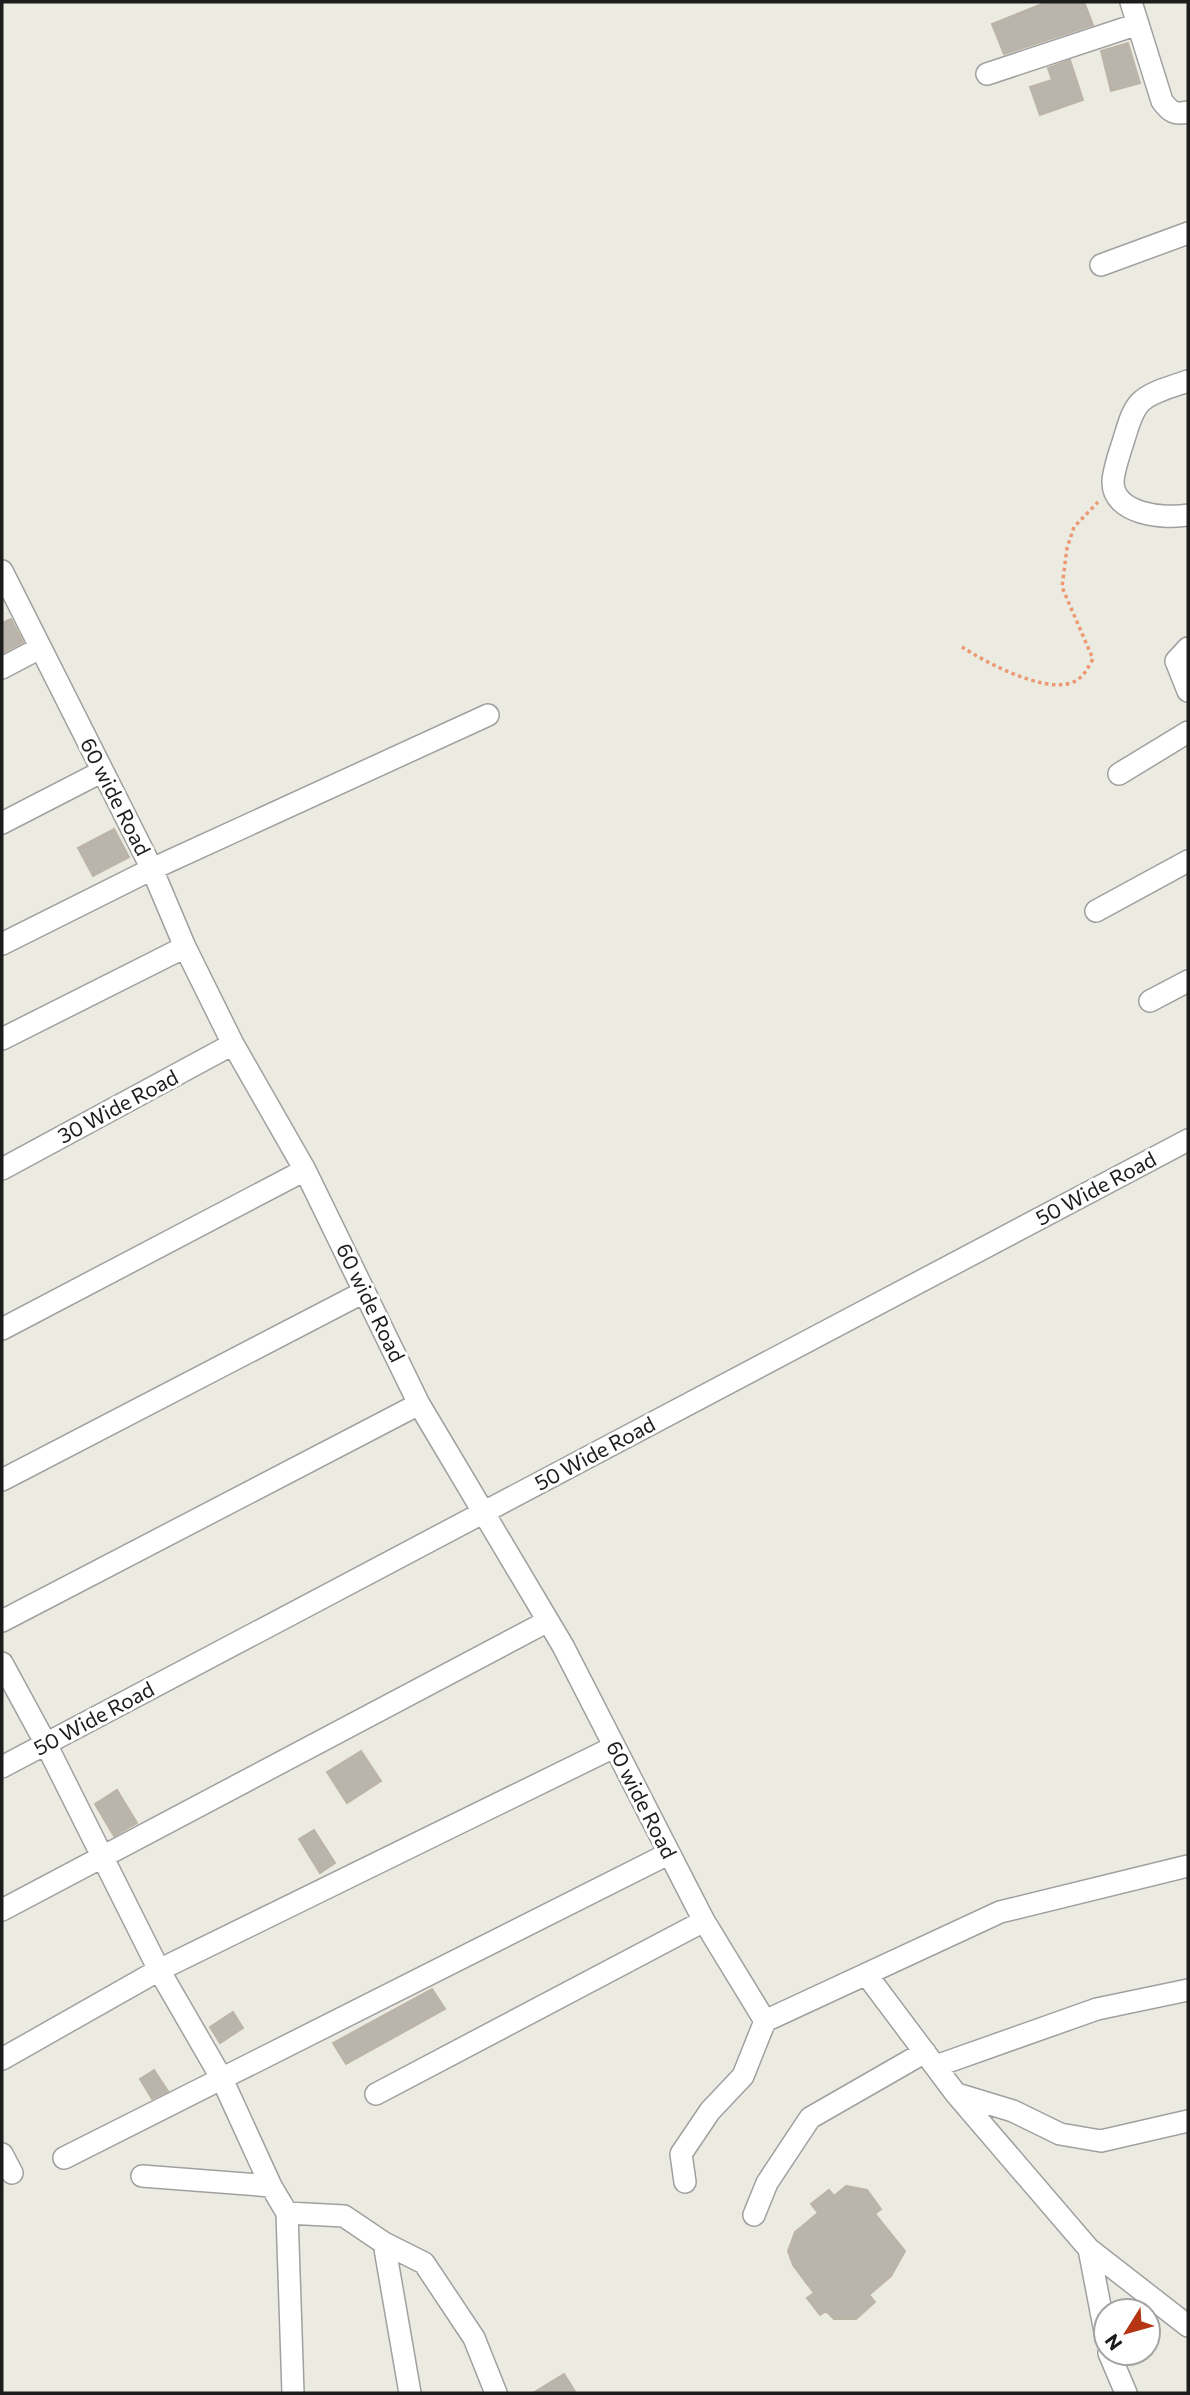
<svg xmlns="http://www.w3.org/2000/svg" width="1190" height="2395" font-family="Commissioner,sans-serif">
<style>
.building{fill:#b9b4ac;stroke:#bcb4a6;stroke-width:2}
.lines{fill:none;stroke-linecap:round;stroke-linejoin:round}
.minor-casing{stroke:#a0a0a0;stroke-width:24}
.path{stroke:#ec9973;stroke-width:3.5;stroke-dasharray:3.5 3.5;stroke-linecap:butt}
.minor{stroke:#fff;stroke-width:21}
.labels{text-anchor:middle;stroke-width:6;stroke-linejoin:round;paint-order:stroke}
.street-label{font-size:21px;fill:#1c1c1c;stroke:#fff}
</style>
<rect width="100%" height="100%" fill="#ecebe2"/>
<!-- building -->
<path class="building" d="M1047,2H1084L1093,25L1004,54L992,24Z
M1128,43L1140,83L1111,91L1101,51Z
M1070,60L1083,100L1040,115L1030,87L1052,80L1048,68Z
M11,619L23,642L2,653V623Z
M114,829L129,857L93,876L78,848Z
M361,1751L381,1781L347,1803L327,1772Z
M117,1790L137,1823L114,1836L95,1804Z
M314,1830L335,1863L320,1873L299,1839Z
M432,1989L445,2009L346,2064L333,2043Z
M233,2012L243,2028L220,2043L210,2027Z
M154,2070L168,2091L152,2099L140,2079Z
M846,2186L867,2190L881,2209L875,2214L905,2251L891,2276L869,2295L875,2302L856,2319H834L826,2311L820,2315L807,2298L814,2293L793,2265L788,2251L795,2232L818,2213L811,2204L829,2190L834,2196Z
M564,2374L576,2393H533Z"/>
<g class="lines">
<!-- minor casing -->
<g class="minor-casing">
<path id="minor" d="M1131,2L1162,101C1170,112 1175,115 1188,112
M987,74L1138,24
M1101,265L1188,233
M1188,381C1174,386 1154,391 1143,400C1132,408 1128,427 1124,439C1120,452 1114,468 1113,481C1112,515 1165,519 1188,515
M2,571L152,869L185,947L233,1044L305,1170L419,1404L563,1646L704,1921L765,2021
M1188,648L1176,661L1188,691
M2,668L40,648
M1119,774L1188,732
M2,823L101,772
M1096,911L1188,861
M2,944L152,869L488,715
M1150,1001L1188,981
M2,1039L185,947
M2,1169L233,1044
M2,1329L305,1170
M2,1480L364,1292
M2,1621L419,1404
M2,1663L46,1744L159,1970L222,2079L271,2186L287,2213L344,2216L384,2243L410,2393
M2,1767L1188,1140
M2,1910L548,1621
M866,1974L956,2094L1089,2249L1188,2326
M2,2059L159,1970L614,1747
M936,2066L1097,2009L1188,1990
M376,2094L704,1921
M957,2094L1013,2111L1060,2134L1101,2141L1188,2121
M2,2154L12,2173
M64,2158L668,1854
M142,2176L271,2186
M685,2182L681,2154L710,2111L743,2076L765,2021L1000,1912L1188,1866
M287,2213L293,2393
M754,2215L767,2183L810,2118L925,2052
M384,2243L424,2263L474,2338L496,2393
M1089,2249L1106,2337
M1109,2353L1126,2393"/>
</g>
<!-- path -->
<path class="path" d="M962,647C987,663 1041,692 1071,683C1083,679 1087,669 1093,659L1062,587L1067,548L1074,527L1098,502"/>
<!-- minor -->
<use href="#minor" class="minor"/>
</g>
<g class="labels">
<!-- street labels -->
<g class="street-label">
<text transform="translate(115 797) rotate(63)" y="7">60 wide Road</text>
<text transform="translate(118 1107) rotate(-28)" y="7">30 Wide Road</text>
<text transform="translate(1096 1189) rotate(-28)" y="7">50 Wide Road</text>
<text transform="translate(370 1303) rotate(64)" y="7">60 wide Road</text>
<text transform="translate(595 1454) rotate(-28)" y="7">50 Wide Road</text>
<text transform="translate(94 1719) rotate(-28)" y="7">50 Wide Road</text>
<text transform="translate(641 1800) rotate(63)" y="7">60 wide Road</text>
</g>
</g>
<!-- border -->
<rect width="1190" height="2395" fill="none" stroke="#1c1c1c" stroke-width="7"/>
<!-- north arrow -->
<g transform="translate(1127 2332) rotate(233)"><circle r="33" fill="#ffffff" stroke="#a4a4a4" stroke-width="2"/>
<path d="M0-5L12 26L0 18L-12 26Z" fill="#b53412"/>
<text y="-10" font-size="19" font-weight="bold" text-anchor="middle" fill="#1c1c1c">N</text>
</g>
</svg>
